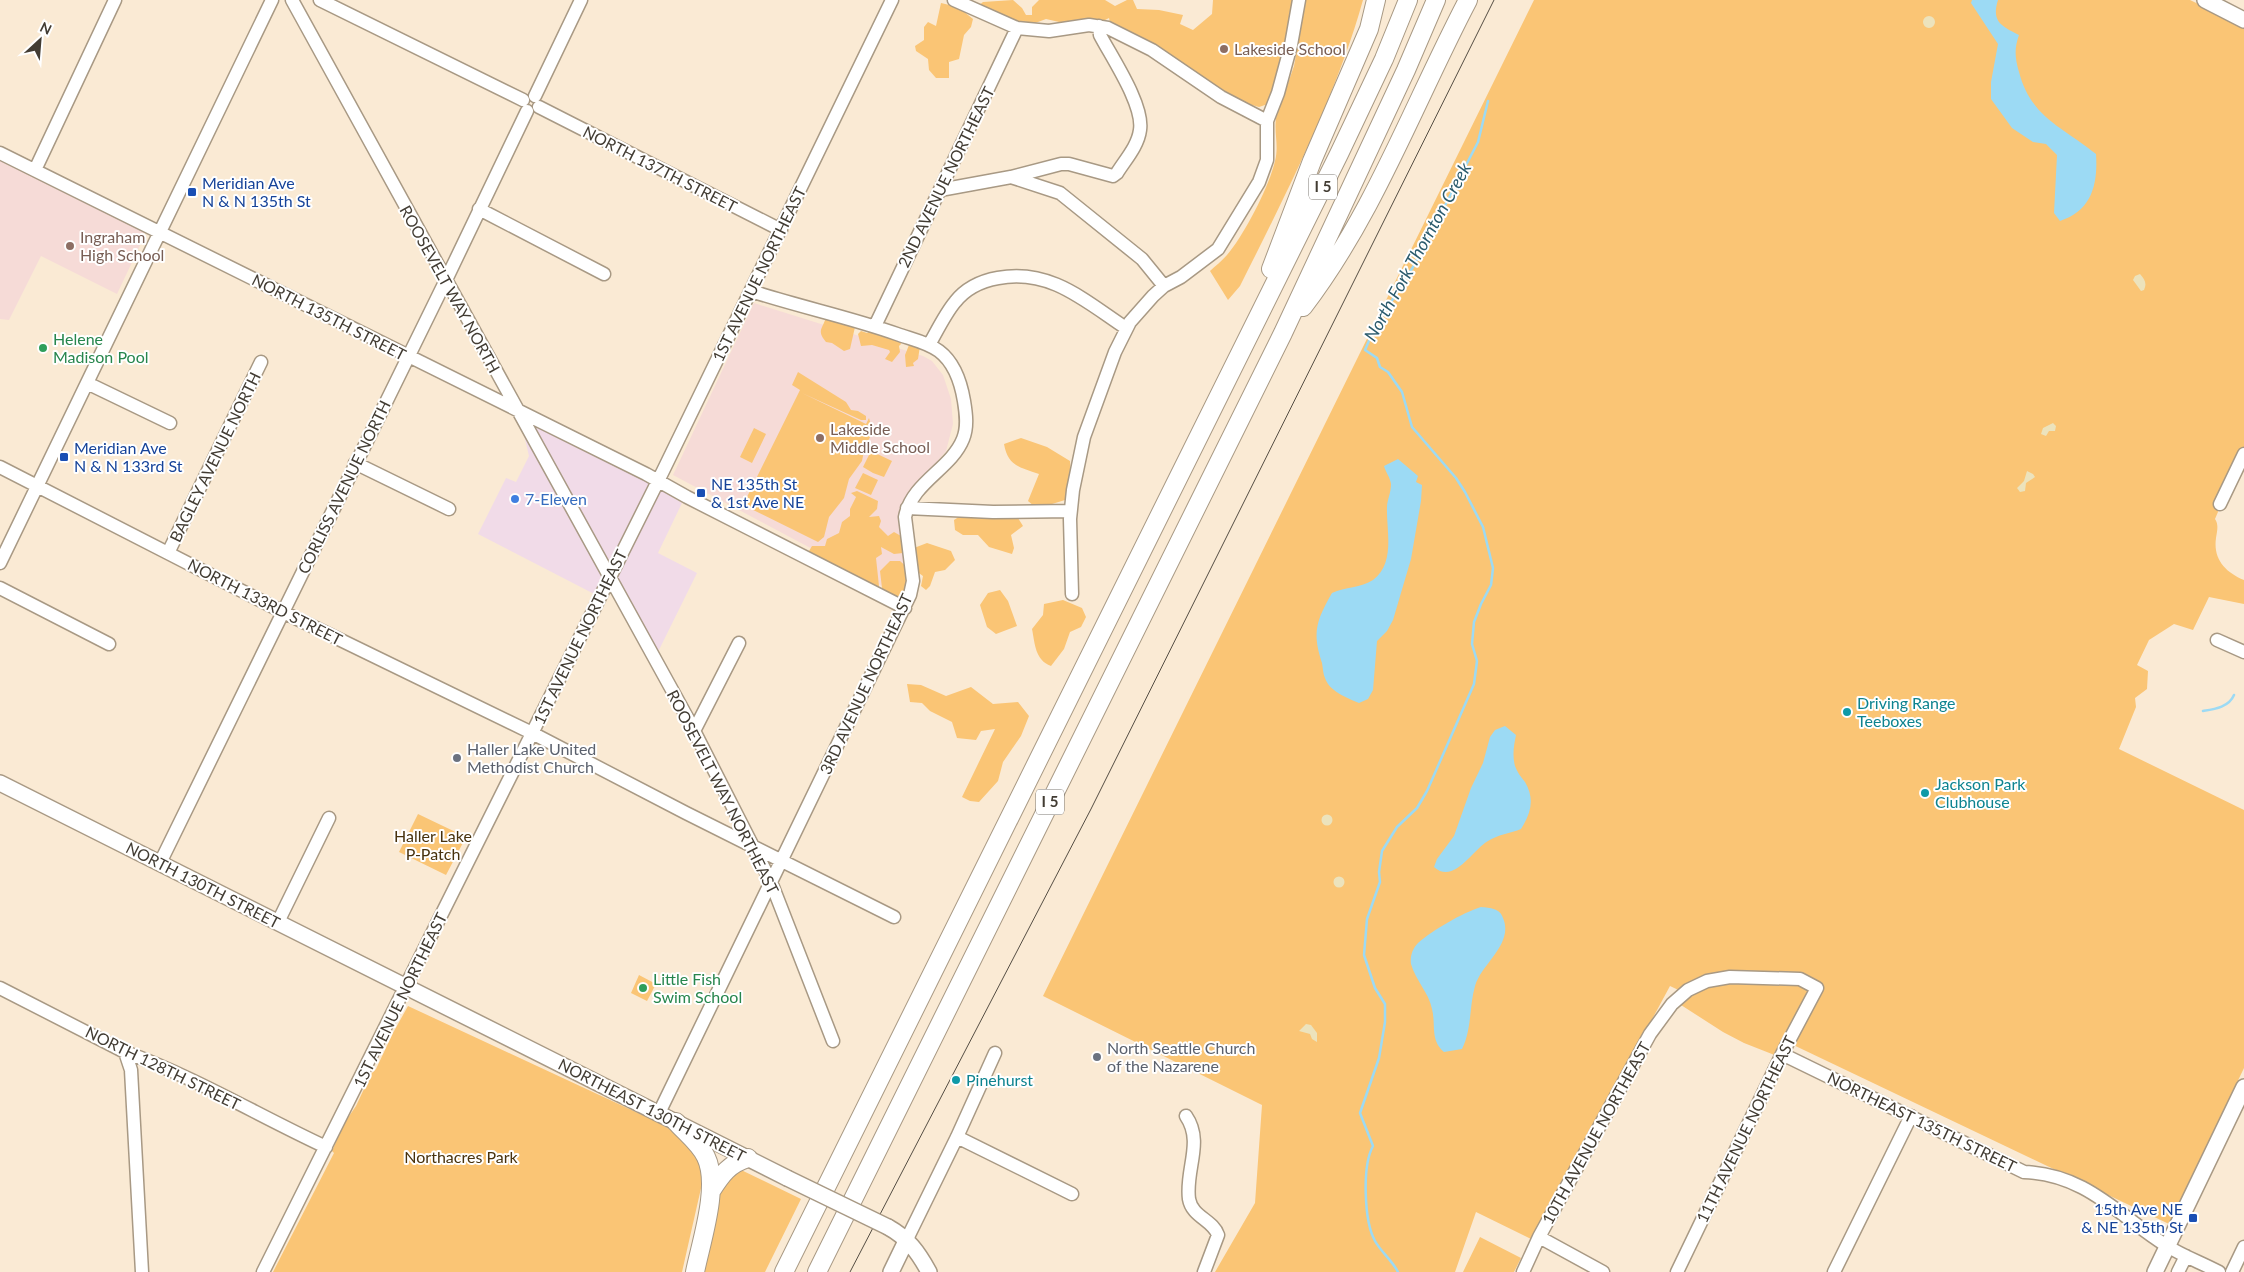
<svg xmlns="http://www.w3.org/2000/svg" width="2244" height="1272" font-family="Lato,sans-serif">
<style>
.commercial{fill:#f1dbe8}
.education{fill:#f6dbd7}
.green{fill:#fac575}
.sand{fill:#ece3bd}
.water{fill:#9cdaf4}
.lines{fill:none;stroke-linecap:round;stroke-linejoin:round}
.stream{stroke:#9cdaf4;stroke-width:2.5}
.minor-casing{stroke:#a89984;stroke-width:15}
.major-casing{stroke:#a89984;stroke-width:18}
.highway-casing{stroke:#a89984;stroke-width:20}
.minor{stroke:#fff;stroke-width:12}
.major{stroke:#fff;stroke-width:15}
.highway{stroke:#fff;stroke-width:18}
.tram{stroke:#544d43;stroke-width:1}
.major-bridge-casing{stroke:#a89984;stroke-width:18;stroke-linecap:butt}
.major-bridge{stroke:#fff;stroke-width:15}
.education-dot{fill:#8d6e63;stroke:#fff;stroke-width:2}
.transit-dot{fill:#1a4fb4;stroke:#fff;stroke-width:2}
.leisure-dot{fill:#2e9e5b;stroke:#fff;stroke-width:2}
.shop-dot{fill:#3f7fe0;stroke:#fff;stroke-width:2}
.culture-dot{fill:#0f9aa8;stroke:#fff;stroke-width:2}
.worship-dot{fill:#6b7280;stroke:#fff;stroke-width:2}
.labels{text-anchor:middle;stroke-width:4;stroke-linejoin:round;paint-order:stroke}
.shield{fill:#fff;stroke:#7b7670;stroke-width:1}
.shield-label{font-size:15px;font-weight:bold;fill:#423c33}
.education-label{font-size:16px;fill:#785e54;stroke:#fff;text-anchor:start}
.street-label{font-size:16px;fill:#423c33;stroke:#fff}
.transit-label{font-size:16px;fill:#164399;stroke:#fff;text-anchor:start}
.leisure-label{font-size:16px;fill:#27864d;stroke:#fff;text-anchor:start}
.shop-label{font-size:16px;fill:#366cbe;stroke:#fff;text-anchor:start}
.culture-label{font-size:16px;fill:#0d838f;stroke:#fff;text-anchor:start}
.worship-label{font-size:16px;fill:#5b616d;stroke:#fff;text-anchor:start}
.park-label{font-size:16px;fill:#48320d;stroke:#fff}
.water-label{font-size:18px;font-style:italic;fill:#2b5b6d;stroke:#fff}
</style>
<rect width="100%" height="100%" fill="#faead4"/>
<!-- commercial -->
<path class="commercial" d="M518,410L646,481L682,503L658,553L697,573L654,660L610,578L600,597L478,534L506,478L516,482L529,456Z"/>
<!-- education -->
<path class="education" d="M0,161L144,232V237L117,294L41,256L9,320L0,319Z
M754,303L923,356L932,361L943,375L951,399L953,424L946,451L911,492L907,567L897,594L673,475Z"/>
<!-- green -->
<path class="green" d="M1013,0L1022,8L1026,15H1032V7L1039,0H1105L1115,6L1127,0H1133L1137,9L1159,10L1183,15L1180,24L1193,30L1212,14L1213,0H1294C1289,35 1281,72 1268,104L1259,107L1245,103L1207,81L1190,68L1111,27L1109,18L1101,22L1068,24L1046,19L1030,25L1008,20L978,6L983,2Z
M1306,0H1363C1336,97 1285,196 1240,286L1228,300L1210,271C1215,266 1222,261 1227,255C1244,235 1269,187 1275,161C1279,146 1274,133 1276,118L1294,66Z
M1534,0H2190L2244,26V450L2215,519C2219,525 2217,531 2216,538C2213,559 2225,572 2244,580V604L2209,597L2193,630L2174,624L2149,640L2137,665L2148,671L2147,689L2135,698L2136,707L2119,749L2244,810V1068L2169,1224L1785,1041L1777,1056L1744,1043L1723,1032L1681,1005L1691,996L1670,986L1533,1240L1476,1212L1455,1272H1215L1255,1203L1262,1105L1043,996Z
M941,3L958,7L973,19L971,27L964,35L959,59L949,62V78H936L929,70L928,59L916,51L915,46L924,40V27L928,22L936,26Z
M826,317L851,323L855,327L850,349L844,351L832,343L826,342C816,330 823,329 826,317Z
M861,331L867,333L871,331L900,340L901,344L899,346L900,352L892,362L885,359L890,352L889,350L872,345L861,346L858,334Z
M915,343L920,346L918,359L913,363L914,366L906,367L905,355L909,345Z
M798,372L846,402L851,410L858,411L866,416V420H861L802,393L866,424L869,418L873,432L865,446L862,461L849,479L844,498L829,517L824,537L818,542L743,505L800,390L792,385Z
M754,428L766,434L752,463L740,457Z
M1021,438L1047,447L1070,461L1071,478L1065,500L1052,504L1034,506L1028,501L1039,474C1019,467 1008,466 1004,444Z
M871,451L892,461L884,477L873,473L863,467Z
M863,473L878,480L871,495L855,488Z
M857,491L878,501L877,509L869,517L879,516L881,521L879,527L888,536L894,532L901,536L904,545L903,553L894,554L881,547L882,554L876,558L879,586L874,590L810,556L809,551L812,546H825L827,539L839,533L842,522L850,516V509L856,497L851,493Z
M965,513L1018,518L1023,526L1011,535L1014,548L1012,554L989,547L978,535H963L955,530L954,520Z
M927,543L951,551L955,560L945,570L935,572L930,586L926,590L921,586L923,576L916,571L914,548Z
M890,561H900L909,569V587L901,596H889L882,588L880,571Z
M1000,590L1008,601L1017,626L996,634L987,627L980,605L988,593Z
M1063,600L1082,608L1086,617L1081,627L1070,632L1064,649L1051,666C1035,660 1035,644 1032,629L1043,615L1044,604Z
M907,684L921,685L946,696L971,687L993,704L1018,702L1029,716L1021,736L1003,762L998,781L979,802L970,801L962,797L995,729L981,731L976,740L957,738L952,722L930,711L922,703L910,702Z
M418,814L466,837L446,875L399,852Z
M639,975L656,984L647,1001L631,993Z
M408,1006L653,1120L671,1130L698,1153L704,1175L682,1272H273L334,1153L332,1151L345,1122L356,1106L371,1074L376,1069L393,1033Z
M737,1168L801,1199L765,1272H702L720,1186Z
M1480,1237L1521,1258L1514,1272H1463Z"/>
<!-- sand -->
<path class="sand" d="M1923 22a6 6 0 1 1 12 0a6 6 0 1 1-12 0Z
M2140,274C2145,280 2147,283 2144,290L2141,291L2133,280L2135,276Z
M2053,423L2056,426L2055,431H2049L2046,436L2041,434L2043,428Z
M2027,471L2033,474L2035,477L2026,483L2025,491L2020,492L2017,488L2024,481Z
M1321.5 820a5.5 5.5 0 1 1 11 0a5.5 5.5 0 1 1-11 0Z
M1333.5 882a5.5 5.5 0 1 1 11 0a5.5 5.5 0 1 1-11 0Z
M1306,1024L1311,1025L1317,1033V1042L1312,1039L1310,1034L1299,1031Z"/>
<!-- water -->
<path class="water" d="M1972,0H1998C1991,22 2002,26 2019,35C2014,49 2015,58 2019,72C2031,118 2063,127 2096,154C2098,184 2092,211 2060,221L2054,213L2057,155L2046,144L2033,142L2012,128L1991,99V82L1998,44L1971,3Z
M1398,459L1418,476L1416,482L1422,485L1421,501L1411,559L1393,620L1387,631L1377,641L1373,690L1368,699L1359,703C1347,698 1329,691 1325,678C1323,674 1323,668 1322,663C1312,633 1316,621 1332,593C1345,587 1361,588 1373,580C1396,563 1386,529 1387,507C1387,500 1391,493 1391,484C1390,477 1386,473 1384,466Z
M1505,726L1516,735C1514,745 1512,755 1515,766C1517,772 1521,777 1525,782C1535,799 1531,813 1521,829C1511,833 1497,835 1488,841C1472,850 1454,885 1434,867L1437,859L1454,836L1471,788L1483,763L1490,737L1495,730Z
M1481,907C1490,908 1500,908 1503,918C1514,944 1482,963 1475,986C1469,1007 1472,1029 1462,1049L1444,1052C1430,1040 1436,1025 1432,1009C1429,993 1416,981 1411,964C1410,957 1412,949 1418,943C1433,930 1462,913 1481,907Z"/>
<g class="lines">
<!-- stream -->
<path class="stream" d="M2203,711C2215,709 2229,707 2234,695
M1398,1272C1392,1260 1381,1252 1375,1241C1364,1221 1362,1166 1373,1146L1360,1113L1379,1058L1385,1022V1004L1375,988L1364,955L1367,919L1380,882L1379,872L1382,851L1397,827L1417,808L1427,791L1474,684L1477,661L1472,644L1474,622L1481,604L1491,585L1493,568L1483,527L1465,492L1456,478L1412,427L1402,392L1388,372L1380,367L1377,358L1365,350L1374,329L1413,267L1478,142L1488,101"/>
<!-- minor casing -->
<g class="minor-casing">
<path id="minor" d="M292,0L688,719L771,882L833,1041
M320,0L523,100
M954,0L1017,28L1049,31L1089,25L1108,28L1152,50L1221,97L1267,121
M535,96L581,0
M539,107L781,230
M0,153L646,474L687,497L905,608
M35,170L115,0
M1011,177L1061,164H1069L1113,176L1117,173C1125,160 1138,146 1140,130C1144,105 1112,58 1100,35L1099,26
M940,190L1011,177L1060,193L1142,259L1164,286
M479,209L604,274
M875,326L1017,28
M929,345C937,331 945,314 955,302C966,288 981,281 998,278C1050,268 1085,301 1126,328
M87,383L170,423
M355,463L449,509
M0,467L283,612L532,733L686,813L894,917
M2220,504L2244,454
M907,508L993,512L1070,511
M168,553L261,362
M0,563L272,0
M0,588L109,644
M1072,594L1070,519L1073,490L1084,437L1115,352L1130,322L1153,296L1164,286L1181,277L1218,249L1259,182L1267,160V121L1278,93L1291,45L1299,0
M2217,640L2244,652
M694,731L739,643
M160,863L445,282L527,111
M278,922L329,818
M0,988L125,1052C195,1077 259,1116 326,1147
M125,1052L131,1070L142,1272
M1782,1054L2024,1172C2086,1174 2119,1216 2167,1246C2183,1256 2202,1263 2219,1272
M659,1113L910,595L913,581L905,517C912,482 951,469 963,439C968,427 966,413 964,401C961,383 955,363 939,351C927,342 911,339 897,334C849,317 800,307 751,291
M1186,1116C1204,1142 1185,1170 1189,1199C1192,1217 1213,1220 1218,1235L1204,1272
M957,1137L1072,1194
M1539,1237L1603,1272
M907,1239L957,1137L995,1053
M263,1272L663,471L892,0
M1523,1272L1539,1237L1650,1034L1672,1004L1688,990L1707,981L1730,977L1800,979L1817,988L1782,1054L1677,1272
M1834,1272L1911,1116
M2178,1272L2186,1256
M2232,1272L2244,1247"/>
</g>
<!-- major casing -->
<g class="major-casing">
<path id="major" d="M2205,0L2244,20
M0,783L787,1178
M888,1227C908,1238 918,1252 929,1272
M891,1272L907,1239
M2155,1272L2244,1087"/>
</g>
<!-- highway casing -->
<g class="highway-casing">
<path id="highway" d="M1271,269L1312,161L1369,29L1376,0
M1303,307C1374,214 1414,103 1468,0
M676,1122C686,1133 700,1144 706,1157C720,1186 701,1242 695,1272
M711,1191C722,1174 729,1164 748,1158
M784,1272L1339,154L1384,59L1408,0
M817,1272L1283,333L1406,70L1436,0"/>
</g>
<!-- minor -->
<use href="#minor" class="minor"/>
<!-- major -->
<use href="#major" class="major"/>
<!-- highway -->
<use href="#highway" class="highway"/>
<!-- tram -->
<path class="tram" d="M850,1272L1091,809L1494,0"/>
<!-- major-bridge casing -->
<g class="major-bridge-casing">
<path id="major-bridge" d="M787,1178L888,1227"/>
</g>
<!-- major-bridge -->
<use href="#major-bridge" class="major-bridge"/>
</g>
<!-- markers -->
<g class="education-dot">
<circle cx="1224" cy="49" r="5"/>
<circle cx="70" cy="246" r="5"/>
<circle cx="820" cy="438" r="5"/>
</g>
<g class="transit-dot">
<rect x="187" y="187" width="10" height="10" rx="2.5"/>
<rect x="59" y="452" width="10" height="10" rx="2.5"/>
<rect x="696" y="488" width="10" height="10" rx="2.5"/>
<rect x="2188" y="1213" width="10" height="10" rx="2.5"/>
</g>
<g class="leisure-dot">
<circle cx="43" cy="348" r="5"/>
<circle cx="643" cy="988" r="5"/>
</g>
<circle class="shop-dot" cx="515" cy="499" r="5"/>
<g class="culture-dot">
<circle cx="1847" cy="712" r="5"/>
<circle cx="1925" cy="793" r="5"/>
<circle cx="956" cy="1080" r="5"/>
</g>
<g class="worship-dot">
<circle cx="457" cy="758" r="5"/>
<circle cx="1097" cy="1057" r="5"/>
</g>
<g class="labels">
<!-- shield labels -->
<g class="shield">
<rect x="1309" y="174.5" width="28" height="25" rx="4"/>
<rect x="1036" y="789.5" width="28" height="25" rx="4"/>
</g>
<g class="shield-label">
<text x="1323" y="192">I 5</text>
<text x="1050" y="807">I 5</text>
</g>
<!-- education labels -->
<g class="education-label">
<text x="1234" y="55">Lakeside School</text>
<text x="80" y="243">Ingraham<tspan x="80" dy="18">High School</tspan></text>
<text x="830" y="435">Lakeside<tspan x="830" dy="18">Middle School</tspan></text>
</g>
<!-- street labels -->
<g class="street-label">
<text transform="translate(660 169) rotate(27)" y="6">NORTH 137TH STREET</text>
<text transform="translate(946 177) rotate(-64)" y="6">2ND AVENUE NORTHEAST</text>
<text transform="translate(759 274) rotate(-64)" y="6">1ST AVENUE NORTHEAST</text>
<text transform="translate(450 289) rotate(61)" y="6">ROOSEVELT WAY NORTH</text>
<text transform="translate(329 317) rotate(27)" y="6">NORTH 135TH STREET</text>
<text transform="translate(215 457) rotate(-64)" y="6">BAGLEY AVENUE NORTH</text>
<text transform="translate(344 487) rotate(-64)" y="6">CORLISS AVENUE NORTH</text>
<text transform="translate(265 602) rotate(27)" y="6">NORTH 133RD STREET</text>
<text transform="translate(580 637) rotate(-64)" y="6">1ST AVENUE NORTHEAST</text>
<text transform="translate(866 684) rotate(-65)" y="6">3RD AVENUE NORTHEAST</text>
<text transform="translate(723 792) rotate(63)" y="6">ROOSEVELT WAY NORTHEAST</text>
<text transform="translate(203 885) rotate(27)" y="6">NORTH 130TH STREET</text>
<text transform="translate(400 1000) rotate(-64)" y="6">1ST AVENUE NORTHEAST</text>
<text transform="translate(163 1068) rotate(26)" y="6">NORTH 128TH STREET</text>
<text transform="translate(652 1110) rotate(27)" y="6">NORTHEAST 130TH STREET</text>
<text transform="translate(1922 1122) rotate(26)" y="6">NORTHEAST 135TH STREET</text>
<text transform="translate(1746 1129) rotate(-64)" y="6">11TH AVENUE NORTHEAST</text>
<text transform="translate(1596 1133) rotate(-61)" y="6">10TH AVENUE NORTHEAST</text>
</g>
<!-- transit labels -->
<g class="transit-label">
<text x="202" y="189">Meridian Ave<tspan x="202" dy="18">N &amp; N 135th St</tspan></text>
<text x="74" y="454">Meridian Ave<tspan x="74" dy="18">N &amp; N 133rd St</tspan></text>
<text x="711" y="490">NE 135th St<tspan x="711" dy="18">&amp; 1st Ave NE</tspan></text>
<text x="2183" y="1215" text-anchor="end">15th Ave NE<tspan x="2183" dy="18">&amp; NE 135th St</tspan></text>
</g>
<!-- leisure labels -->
<g class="leisure-label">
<text x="53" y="345">Helene<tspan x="53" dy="18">Madison Pool</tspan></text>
<text x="653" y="985">Little Fish<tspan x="653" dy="18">Swim School</tspan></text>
</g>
<!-- shop labels -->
<g class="shop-label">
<text x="525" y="505">7-Eleven</text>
</g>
<!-- culture labels -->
<g class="culture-label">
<text x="1857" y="709">Driving Range<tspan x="1857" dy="18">Teeboxes</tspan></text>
<text x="1935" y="790">Jackson Park<tspan x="1935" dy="18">Clubhouse</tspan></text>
<text x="966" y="1086">Pinehurst</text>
</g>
<!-- worship labels -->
<g class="worship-label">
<text x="467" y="755">Haller Lake United<tspan x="467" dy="18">Methodist Church</tspan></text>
<text x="1107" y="1054">North Seattle Church<tspan x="1107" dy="18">of the Nazarene</tspan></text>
</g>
<!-- park labels -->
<g class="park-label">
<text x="433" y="842">Haller Lake<tspan x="433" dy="18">P-Patch</tspan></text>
<text x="461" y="1163">Northacres Park</text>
</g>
<!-- water labels -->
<g class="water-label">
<text transform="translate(1418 252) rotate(-61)" y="6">North Fork Thornton Creek</text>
</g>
</g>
<!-- north arrow -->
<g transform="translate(40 40) rotate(26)" stroke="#ffffff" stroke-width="4" paint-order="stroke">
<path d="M0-4L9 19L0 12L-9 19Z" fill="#423c33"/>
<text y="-8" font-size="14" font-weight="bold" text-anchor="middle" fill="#423c33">N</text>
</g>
</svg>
